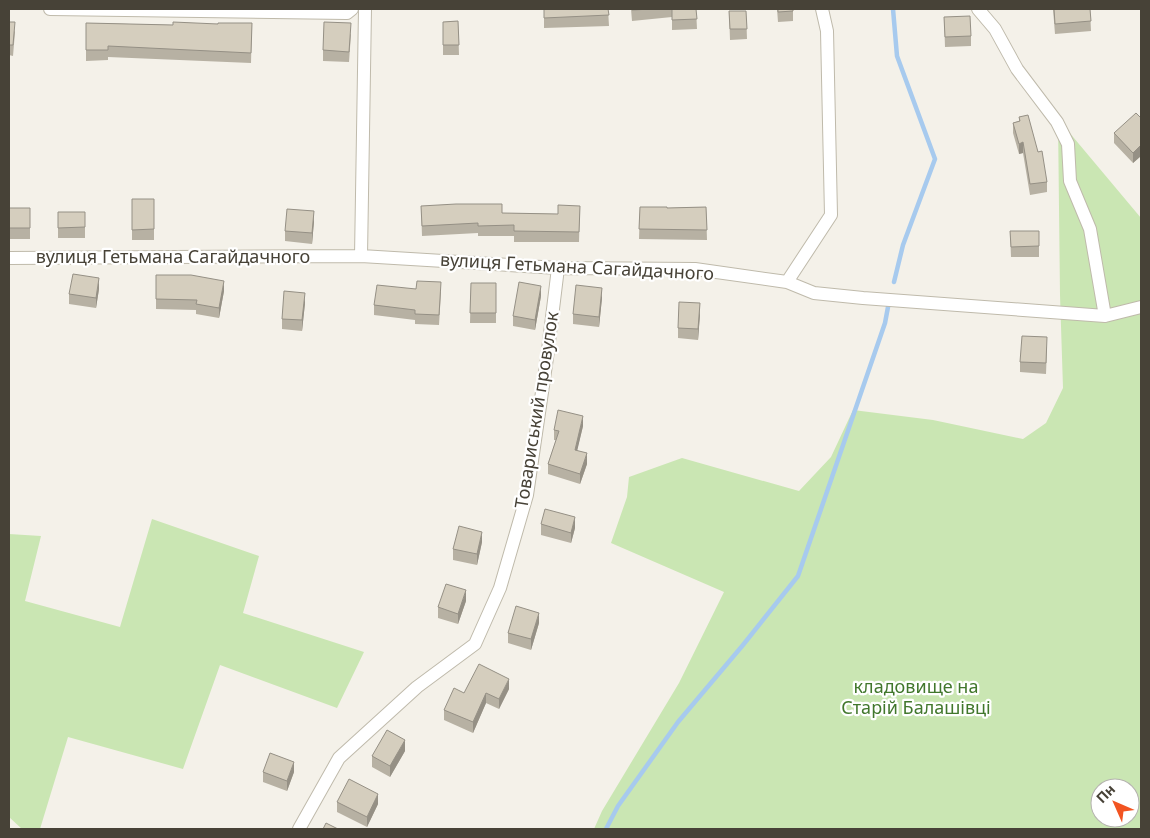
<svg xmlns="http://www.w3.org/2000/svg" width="1150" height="838" font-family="'Noto Sans',sans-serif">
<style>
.green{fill:#cae6b3;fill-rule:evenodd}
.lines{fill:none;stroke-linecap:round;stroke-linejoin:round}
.stream{stroke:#a7caee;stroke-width:4.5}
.street-casing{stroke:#bfbaab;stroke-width:14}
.street{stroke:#fff;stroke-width:12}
.wall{fill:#b7b1a3}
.shaded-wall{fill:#959085}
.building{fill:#d5cebe;stroke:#959085}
.labels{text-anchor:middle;stroke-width:4.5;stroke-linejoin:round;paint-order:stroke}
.street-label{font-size:18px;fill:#474237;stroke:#fff}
.park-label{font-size:18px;fill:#41772c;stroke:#fff}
</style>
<rect width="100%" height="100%" fill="#f4f1e9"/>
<!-- green -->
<path class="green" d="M1058,119L1141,218V829H594L602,811L679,683L724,592L611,543L627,497L629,477L682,458L799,491L831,457L853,410L933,420L1023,439L1046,423L1063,388L1060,295ZM1100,788H1130V818H1100Z
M152,519L259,556L243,613L364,652L337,708L220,665L183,769L68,737L40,829H22L9,817V534L41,536L25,601L120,627Z"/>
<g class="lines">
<!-- stream -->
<path class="stream" d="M893,9L897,56L935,159L903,245L894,282
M606,829L618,806L678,722L743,645L798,576L885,323L888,307"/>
<!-- street casing -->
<g class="street-casing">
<path id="street" d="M50,9L347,13L352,9
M978,9L995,29L1017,69L1057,122L1068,144L1070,181L1090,229L1105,316
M361,256L365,9
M9,258L361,256L558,268L695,269L787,282L814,293L863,298L1105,316L1141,307
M787,282L831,215L827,31L822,9
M299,829L339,758L417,687L475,644L500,588L527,495L547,358L558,268"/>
</g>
<!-- street -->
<use href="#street" class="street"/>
</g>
<!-- wall -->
<path class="wall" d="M544,9H608L609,26L544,28Z
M631,9H696L697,29L672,30V17L632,21Z
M777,9H793V21L778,22Z
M1053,9H1090L1091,31L1055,34Z
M729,11H746L747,39L730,40Z
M944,17L971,36V46L945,47Z
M458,21L459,55H443V22Z
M9,22L15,32L13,56L9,55Z
M86,23L173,25L252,23L251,63L108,57V60L86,61Z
M351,34L349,62L323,61V50Z
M1019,117L1038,152L1047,182V192L1030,195L1023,153L1019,154L1013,133V123L1019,121Z
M1141,118V156L1133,163L1114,143V133Z
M132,199H154V240H132Z
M421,206L502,213L558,214L580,206L579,242H514V236H478V233L422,236Z
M640,207L667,208L706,207L707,240L639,239Z
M9,208H30V239H9Z
M58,212H85V238H58Z
M314,221L312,244L285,241V231Z
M1010,231H1039V257H1011Z
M156,275L224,291L219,318L196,314V310L156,309Z
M471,283H496V323H470Z
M99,289L96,308L69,304V294Z
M441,292L439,325L415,324V320L374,315V305Z
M541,296L535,330L513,326V316Z
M602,298L599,327L573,324V314Z
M305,303L302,331L282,329V319Z
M700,314L698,340L678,338V328Z
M1047,347L1046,374L1020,372V362Z
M583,426L577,450L587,464L580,484L548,474V464L556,440H554V430Z
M541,524L575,528L571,543L541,535Z
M482,542L477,565L453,560V549Z
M466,601L458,624L438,618V607Z
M539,623L531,650L508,643V633Z
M509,689L499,709L486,703L473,733L444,720V710L464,693Z
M405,751L390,777L372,767V756Z
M263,772H294L287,791L263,782Z
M337,802L378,804L367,827L337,812Z"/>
<!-- shaded-wall -->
<path class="shaded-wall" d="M1023,142V153L1019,154V144Z
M1141,145V156L1133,163V153Z
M314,211V221L312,244V233Z
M99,278V289L96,308V298Z
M224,281V291L219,318V308Z
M541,286V296L535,330V320Z
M602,288V298L599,327V317Z
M305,293V303L302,331V320Z
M700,303V314L698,340V329Z
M583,416V426L575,460V450Z
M587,453V464L580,484V474Z
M575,517V528L571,543V533Z
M482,532V542L477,565V554Z
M466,590V601L458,624V614Z
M539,613V623L531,650V639Z
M509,679V689L499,709V699Z
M486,693V703L473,733V722Z
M405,740V751L390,777V766Z
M294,762V772L287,791V781Z
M378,794V804L367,827V817Z"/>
<!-- building -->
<path class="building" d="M544,9H608L609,15L544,18Z
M632,9H652L632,10Z
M672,9H696L697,19L672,20Z
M778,9H793V11L778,12Z
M1054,9H1090L1091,21L1055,24Z
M729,11H746L747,29H730Z
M970,16L971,36L945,37L944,17Z
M458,21L459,45H443V22Z
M9,22H15L13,45H9Z
M173,22L218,24V23H252L251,53L108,46V50H86V23L173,25Z
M324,22L351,23L349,52L323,50Z
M1136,113L1141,118V145L1133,153L1114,133Z
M1028,115L1038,152L1042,151L1047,182L1030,184L1023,142L1019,144L1013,123L1020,121L1019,117Z
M132,199H154V229L132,230Z
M456,204H502V213L558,214V205L580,206L579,232L514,231V225L478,226V223L422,226L421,206Z
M640,207H667V208L706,207L707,230L639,229Z
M9,208H30V228H9Z
M287,209L314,211L312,233L285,231Z
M58,212H85V227L58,228Z
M1010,231H1039V246L1011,247Z
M73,274L99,278L96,298L69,294Z
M156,275H191L224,281L219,308L196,304L197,300L156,299Z
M417,281L441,282L439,315L415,314V310L374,305L377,285L416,289Z
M519,282L541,286L535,320L513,316Z
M471,283H496V313H470Z
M576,285L602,288L599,317L573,314Z
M284,291L305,293L302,320L282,319Z
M679,302L700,303L698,329L678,328Z
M1022,336L1047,337L1046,363L1020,362Z
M558,410L583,416L575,450L587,453L580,474L548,464L559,431L554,430Z
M545,509L575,517L571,533L541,524Z
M459,526L482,532L477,554L453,549Z
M446,584L466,590L458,614L438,607Z
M516,606L539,613L531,639L508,633Z
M479,664L509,679L499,699L486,693L473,722L444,710L454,688L464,693Z
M387,730L405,740L390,766L372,756Z
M270,753L294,762L287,781L263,772Z
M349,779L378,794L367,817L337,802Z
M326,823L338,829H323Z"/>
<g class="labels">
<!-- street labels -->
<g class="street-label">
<text x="173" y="263">вулиця Гетьмана Сагайдачного</text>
<text transform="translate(577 267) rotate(3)" y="6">вулиця Гетьмана Сагайдачного</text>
<text transform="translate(537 410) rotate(-81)" y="6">Товариський провулок</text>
</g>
<!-- park labels -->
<g class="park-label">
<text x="916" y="693">кладовище на<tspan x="916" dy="21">Старій Балашівці</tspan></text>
</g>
</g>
<!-- border -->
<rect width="1150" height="838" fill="none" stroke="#474237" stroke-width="20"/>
<!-- north arrow -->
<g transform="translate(1115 803) rotate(315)"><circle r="24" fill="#ffffff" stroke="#b5b3af"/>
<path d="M0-4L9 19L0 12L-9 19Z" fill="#f25421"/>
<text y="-8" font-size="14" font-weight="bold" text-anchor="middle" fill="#474237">Пн</text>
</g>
</svg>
